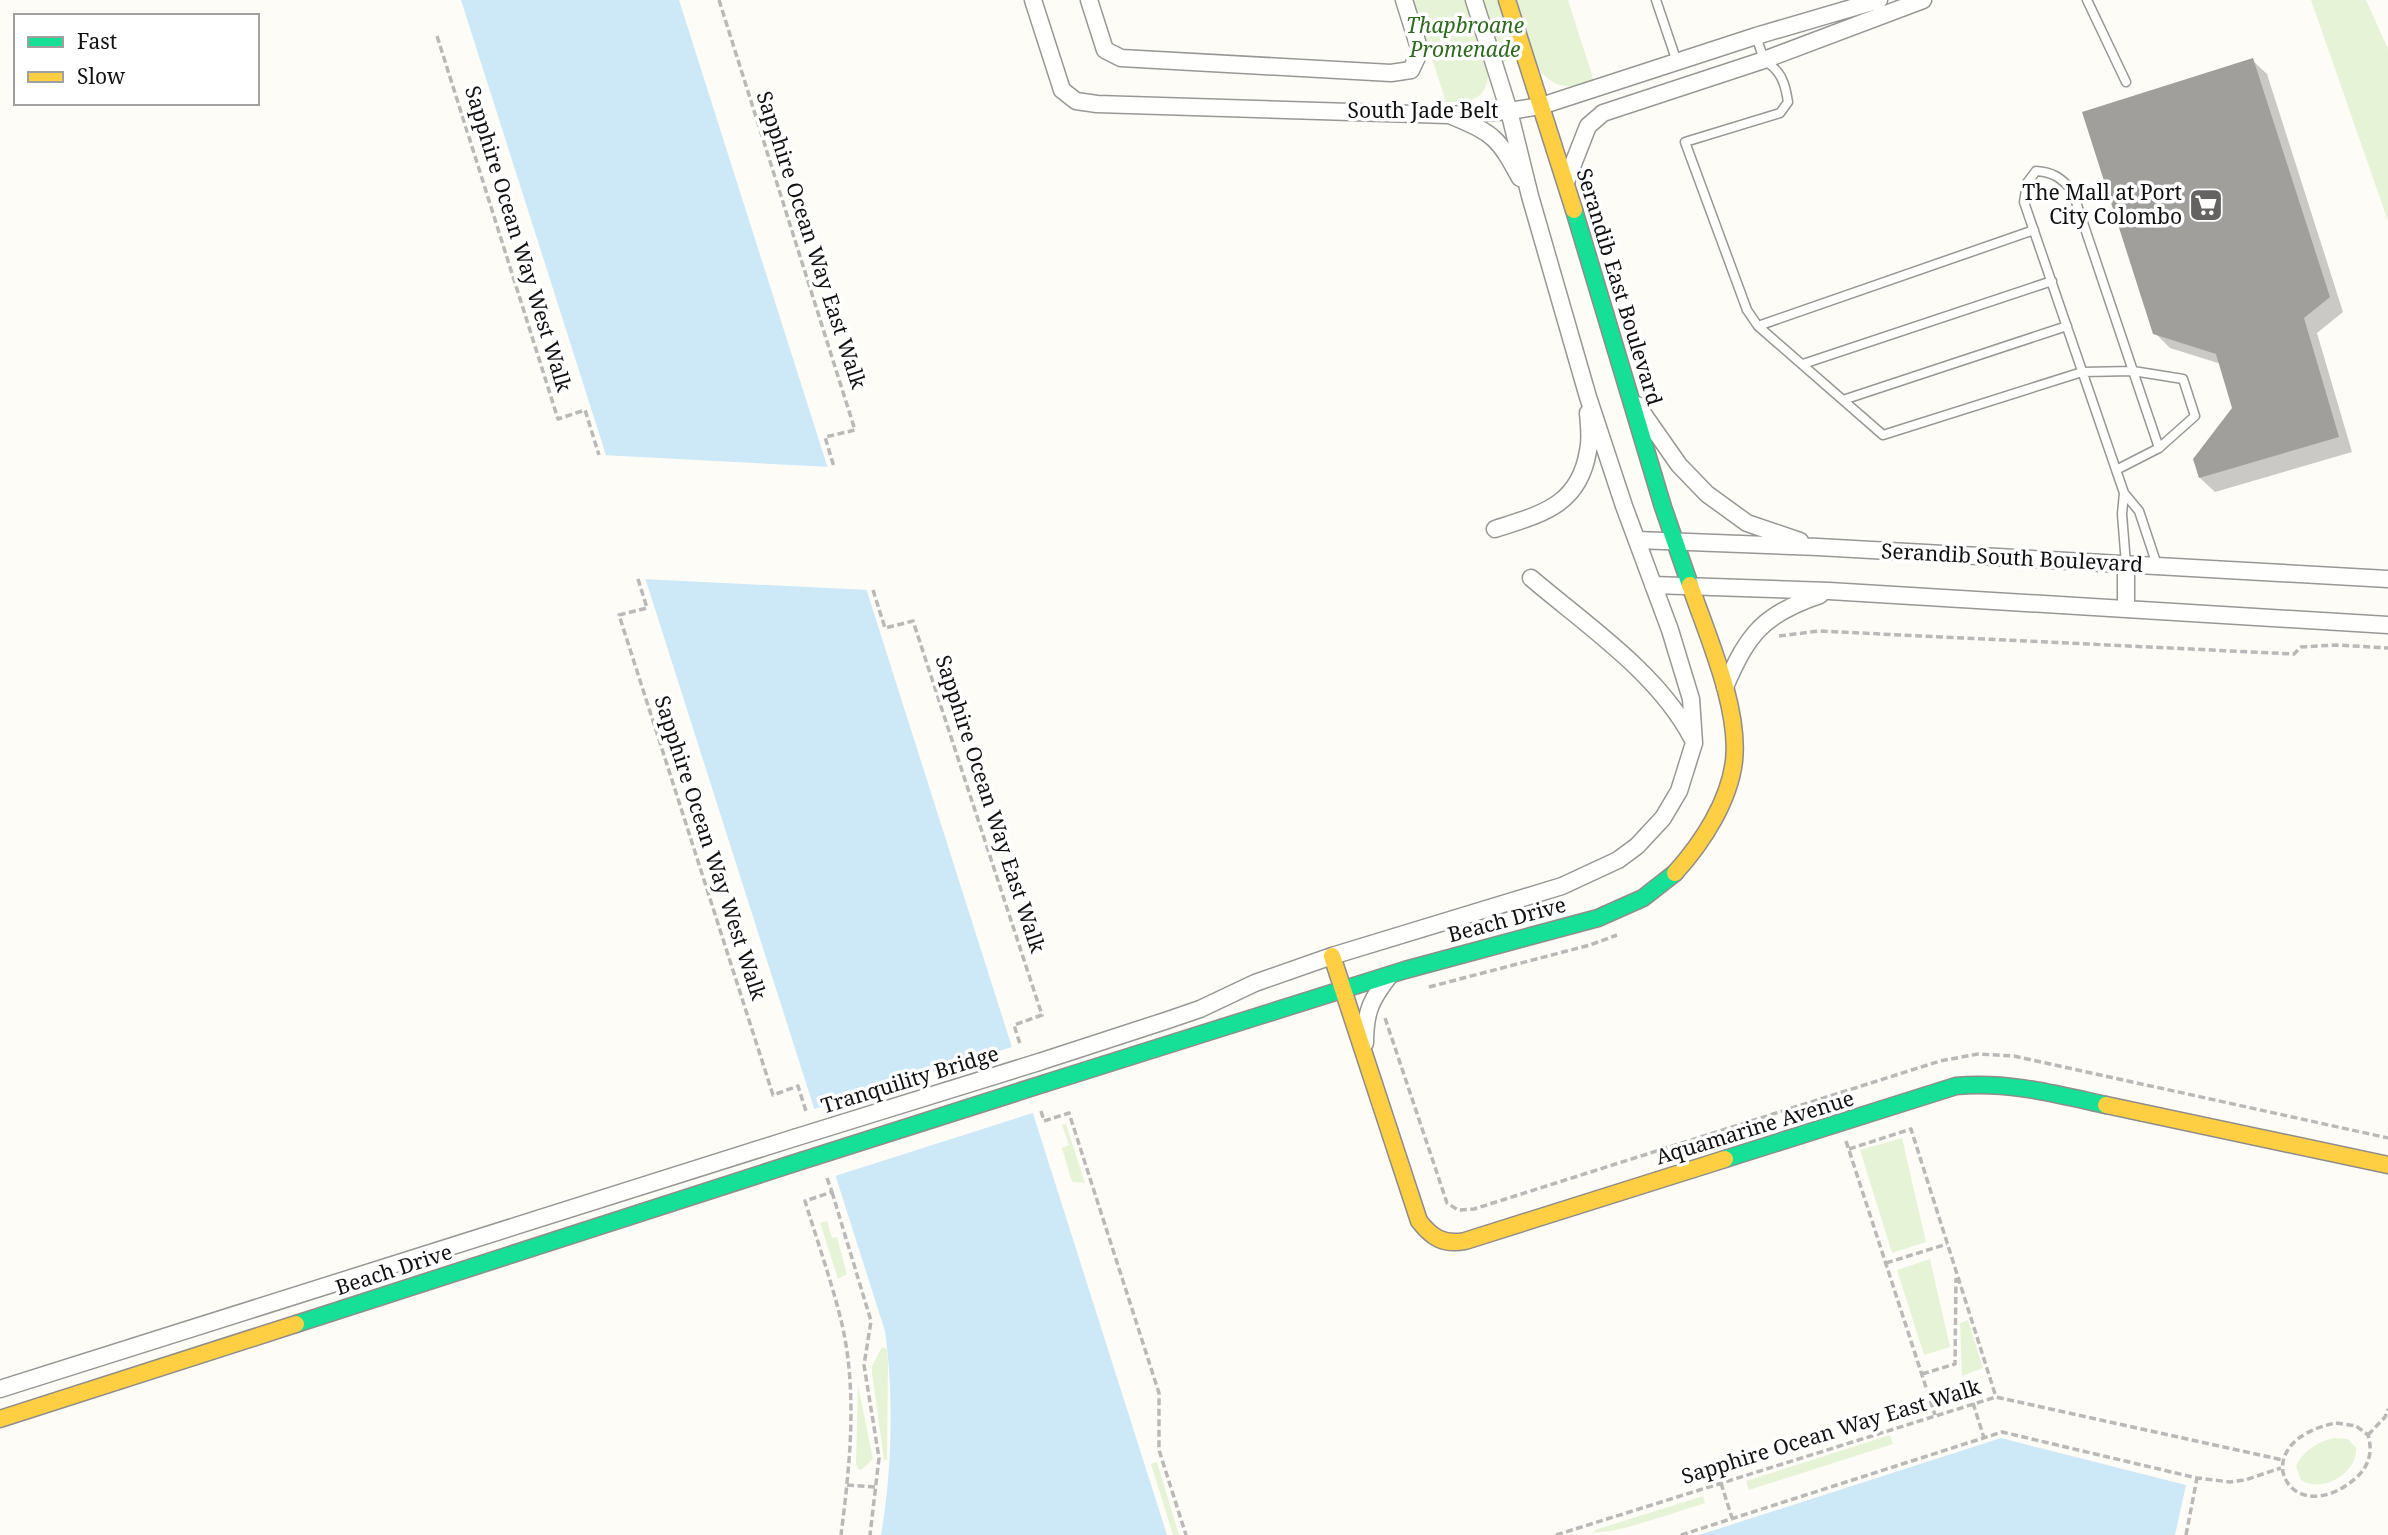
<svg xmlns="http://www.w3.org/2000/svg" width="2388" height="1535" font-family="'Noto Serif',serif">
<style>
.green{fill:#e7f3d7}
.water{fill:#cde8f7}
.pier{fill:#fdfcf7}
.shadow{fill:#0003}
.building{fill:#a19f9c}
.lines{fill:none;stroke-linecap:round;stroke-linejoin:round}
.lane-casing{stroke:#979795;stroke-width:11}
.street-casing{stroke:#979795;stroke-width:19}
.fast-casing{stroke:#8e8d8b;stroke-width:19}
.slow-casing{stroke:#8e8d8b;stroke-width:19}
.path{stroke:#b9b9b8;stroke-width:3.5;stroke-dasharray:7 3.5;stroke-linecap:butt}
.lane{stroke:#fffffe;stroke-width:8}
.street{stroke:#fffffe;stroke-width:16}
.fast{stroke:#16e098;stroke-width:16}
.slow{stroke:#ffcf43;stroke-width:16}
.street-bridge-casing{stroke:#979795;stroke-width:19;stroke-linecap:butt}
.fast-bridge-casing{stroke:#8e8d8b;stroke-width:19;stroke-linecap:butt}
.street-bridge{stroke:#fffffe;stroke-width:16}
.fast-bridge{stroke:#16e098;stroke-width:16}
.labels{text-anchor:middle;stroke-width:7;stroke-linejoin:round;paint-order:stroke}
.park-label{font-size:21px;font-style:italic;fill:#2f6b1f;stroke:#fff}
.street-label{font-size:21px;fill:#111;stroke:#fff}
.poi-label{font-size:21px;fill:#111;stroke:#fff;text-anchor:end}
</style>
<rect width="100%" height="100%" fill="#fdfcf7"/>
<!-- green -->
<path class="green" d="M1413,0H1568L1595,84C1559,90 1548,86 1529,54L1489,67C1488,98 1475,103 1446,102Z
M2311,0H2366L2388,49V221Z
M1066,1124L1085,1183L1073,1182L1071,1179L1062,1148L1069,1145L1062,1125Z
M1902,1138L1926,1242L1892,1253L1860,1150Z
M827,1221L832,1238L837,1237L847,1274L838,1279L820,1223Z
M1930,1259L1950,1347L1924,1355L1897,1270Z
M1968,1320L1983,1368L1962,1376L1960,1323Z
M882,1347L887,1349L888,1364L887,1460H884L872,1373V1366Z
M858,1385L873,1459L861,1470L858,1469L856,1464Z
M1890,1435L1893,1444L1749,1490L1746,1481Z
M2334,1438L2348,1439L2356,1448C2358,1473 2322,1494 2301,1480L2296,1466C2304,1450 2317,1442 2334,1438Z
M1157,1462L1179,1535H1173L1151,1464Z
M1703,1496L1705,1503C1682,1510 1613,1535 1594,1532L1595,1530Z"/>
<!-- water -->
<path class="water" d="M461,0H679L1167,1535H881C892,1472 894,1395 885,1331Z
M2001,1438L2186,1485L2175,1535H1699Z"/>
<!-- pier -->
<path class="pier" d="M602,455L831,467L870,590L642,579Z
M1015,1046L1036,1112L832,1177L811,1110Z"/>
<!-- shadow -->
<path class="shadow" d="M2252,60L2267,74L2343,312L2317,333L2352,452L2215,492L2200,478L2234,408L2221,364L2170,348L2155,333Z"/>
<!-- building -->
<path class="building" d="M2253,58L2330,297L2304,318L2339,437L2199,478L2193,459L2232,408L2216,354L2153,334L2082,112Z"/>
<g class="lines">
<!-- lane casing -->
<g class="lane-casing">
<path id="lane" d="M1656,0L1677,62
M2087,0L2126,82
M1756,36L1764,60C1781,71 1785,82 1788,102L1780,113L1685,142L1747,310L1758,326L2034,230
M1758,326L1883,435L2082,372L2133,371L2183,379L2195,416L2159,448L2116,470
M1803,364L2052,281
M1843,400L2067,326
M2124,493L2122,514L2126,564
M2157,565L2139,511L2124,493L2024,202L2027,183L2036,171C2053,172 2061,178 2072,190L2159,448"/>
</g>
<!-- street casing -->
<g class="street-casing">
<path id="street" d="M1033,0L1062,90L1076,101L1097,104L1448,115L1509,111L1541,106L1756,36L1879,0
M1089,0L1105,50L1121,58L1391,73L1411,70L1420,51L1404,0
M1452,116C1495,134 1498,138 1520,178
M1566,182L1588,126L1603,113L1764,60L1923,0
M1637,405L1679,465L1707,494L1747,523L1800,541
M1495,529C1541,514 1579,506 1588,451C1591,439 1589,425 1588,413
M1637,540L1818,547L2388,579
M2126,564V609
M1531,578C1586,625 1658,673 1692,738
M1653,585L1829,591L2388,625
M1725,687C1748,633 1764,614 1820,595
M1365,1043C1365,1012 1371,999 1390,975
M1039,1062L1165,1021L1200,1009L1255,983L1332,956L1562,886L1618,860L1637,846L1663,818L1679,791L1694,743L1691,699L1670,630L1624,506L1588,397L1530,196L1509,111L1474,0
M0,1389L794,1138"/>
</g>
<!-- fast casing -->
<g class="fast-casing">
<path id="fast" d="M1574,210L1663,507L1690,585
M1046,1083L1405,970L1598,918L1643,898L1675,873
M1725,1159L1956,1086C2007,1081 2056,1094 2106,1105
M296,1324L801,1161"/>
</g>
<!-- slow casing -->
<g class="slow-casing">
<path id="slow" d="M1507,0L1574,210
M1675,873C1702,843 1729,802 1734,761C1740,708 1707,635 1690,585
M1332,956L1419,1221C1432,1238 1444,1245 1465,1241L1725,1159
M2106,1105L2388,1165
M0,1419L296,1324"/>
</g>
<!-- path -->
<path class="path" d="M719,0L855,430L825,437L834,467
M437,36L558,419L585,410L599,455
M638,579L647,608L619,615L773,1095L798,1086L806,1111
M873,590L885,628L913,621L1042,1015L1014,1025L1020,1044
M1779,636L1819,631L2294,654L2301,647L2336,645L2388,648
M1429,987L1590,945L1617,935
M1385,1018L1447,1203L1458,1210L1474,1209L1940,1061L1978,1054L2014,1056L2388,1138
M1041,1111L1044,1121L1069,1113L1159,1393V1450L1186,1535
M1846,1141L1935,1415
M1849,1149L1911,1129L1996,1397
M827,1178L832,1192L805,1201C817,1240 831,1280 841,1320C858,1390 850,1464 841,1535
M832,1192L871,1321L864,1365L879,1458L870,1535
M1886,1263L1947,1244
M1922,1374L1955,1364L1956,1278
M1973,1403L1984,1438
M2336,1423L2356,1426L2368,1435C2373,1452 2369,1466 2356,1478C2290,1535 2240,1442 2336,1423Z
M2368,1435L2385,1417L2388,1409
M1721,1483L1732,1518
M847,1485L876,1487
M1556,1535L1996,1397L2283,1460
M1681,1535L2002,1432L2197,1478L2230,1482L2245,1480L2281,1468
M2186,1535L2197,1478"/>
<!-- lane -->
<use href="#lane" class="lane"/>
<!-- street -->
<use href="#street" class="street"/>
<!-- fast -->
<use href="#fast" class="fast"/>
<!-- slow -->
<use href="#slow" class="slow"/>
<!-- street-bridge casing -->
<g class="street-bridge-casing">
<path id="street-bridge" d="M794,1138L1039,1062"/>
</g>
<!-- fast-bridge casing -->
<g class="fast-bridge-casing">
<path id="fast-bridge" d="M801,1161L1046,1083"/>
</g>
<!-- street-bridge -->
<use href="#street-bridge" class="street-bridge"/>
<!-- fast-bridge -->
<use href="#fast-bridge" class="fast-bridge"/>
</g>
<!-- icons -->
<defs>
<g id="supermarket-square" transform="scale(1.75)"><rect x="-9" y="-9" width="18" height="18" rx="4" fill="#646362" stroke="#fff"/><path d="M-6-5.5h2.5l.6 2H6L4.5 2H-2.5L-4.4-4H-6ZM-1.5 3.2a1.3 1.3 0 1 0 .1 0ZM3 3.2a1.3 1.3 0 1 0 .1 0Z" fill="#fff"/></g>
</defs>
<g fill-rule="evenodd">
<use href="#supermarket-square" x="2206" y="205"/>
</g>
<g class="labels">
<!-- park labels -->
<g class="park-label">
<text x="1465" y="33">Thapbroane<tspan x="1465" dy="24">Promenade</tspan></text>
</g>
<!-- street labels -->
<g class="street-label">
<text x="1423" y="118">South Jade Belt</text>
<text transform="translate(518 239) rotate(73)" y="7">Sapphire Ocean Way West Walk</text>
<text transform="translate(811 240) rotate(72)" y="7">Sapphire Ocean Way East Walk</text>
<text transform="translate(1619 287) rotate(73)" y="7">Serandib East Boulevard</text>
<text transform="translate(2012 558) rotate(3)" y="7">Serandib South Boulevard</text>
<text transform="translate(990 804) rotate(72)" y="7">Sapphire Ocean Way East Walk</text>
<text transform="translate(710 848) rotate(72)" y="7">Sapphire Ocean Way West Walk</text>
<text transform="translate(1507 920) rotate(-15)" y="7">Beach Drive</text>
<text transform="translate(910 1080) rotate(-17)" y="7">Tranquility Bridge</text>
<text transform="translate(1755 1128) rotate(-17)" y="7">Aquamarine Avenue</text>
<text transform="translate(394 1270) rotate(-18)" y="7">Beach Drive</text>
<text transform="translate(1831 1432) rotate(-17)" y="7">Sapphire Ocean Way East Walk</text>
</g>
<!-- poi labels -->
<g class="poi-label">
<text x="2182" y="200">The Mall at Port<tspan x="2182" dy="24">City Colombo</tspan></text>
</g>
</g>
<!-- legend -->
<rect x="14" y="14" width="245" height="91" fill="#ffffff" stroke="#a0a0a0" stroke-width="2"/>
<rect x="28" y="37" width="35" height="10" fill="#16e098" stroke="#a0a0a0" stroke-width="2"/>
<text x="77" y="49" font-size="21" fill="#111111">Fast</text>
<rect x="28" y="72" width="35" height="10" fill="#ffcf43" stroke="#a0a0a0" stroke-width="2"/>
<text x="77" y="84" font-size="21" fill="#111111">Slow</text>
</svg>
